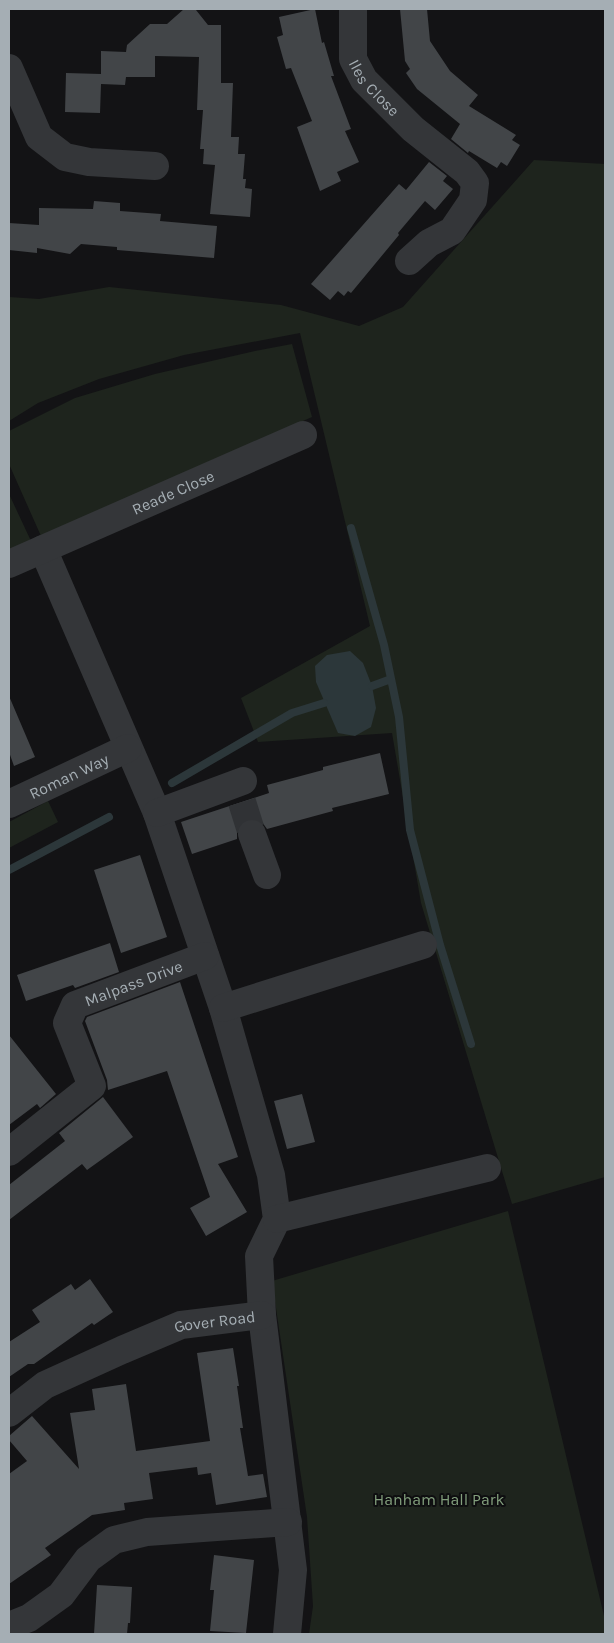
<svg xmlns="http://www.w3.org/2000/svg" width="614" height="1643" font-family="Karla,sans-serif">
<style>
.green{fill:#1e241d}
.water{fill:#2c373a}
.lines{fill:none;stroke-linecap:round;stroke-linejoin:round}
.stream{stroke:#2c373a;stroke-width:8}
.building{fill:#424548}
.minor-tunnel{stroke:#303235;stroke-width:28;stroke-dasharray:28 14;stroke-linecap:butt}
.minor{stroke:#343639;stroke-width:28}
.labels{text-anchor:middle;stroke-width:4;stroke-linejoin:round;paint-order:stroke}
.street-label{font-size:16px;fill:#a5aeb4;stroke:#0e0e10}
.park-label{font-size:16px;fill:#839f7d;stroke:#0e0e10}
</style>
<rect width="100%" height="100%" fill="#131315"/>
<!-- green -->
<path class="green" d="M534,160L605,164V1177L512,1204L421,903L392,733L258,742L241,698L370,626L300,333L184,355L99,379L38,403L9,421V297L39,299L109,287L281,305L359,326L403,307Z
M292,344L312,417L41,536L9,464V431L75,398L155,374L255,351Z
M9,494L31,541L9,551Z
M48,801L58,822L9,848V822Z
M508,1211L605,1620V1634H309L313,1606L307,1517L272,1281Z"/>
<!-- water -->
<path class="water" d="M350,651L363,663L372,686L376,708L371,727L355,736L338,733L316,682L315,666L327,655Z"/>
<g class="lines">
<!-- stream -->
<path class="stream" d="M351,528L384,645L399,717L410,830L440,945L471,1044
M372,686L391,679
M172,783L292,713L324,703
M9,870L109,817"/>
</g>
<!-- building -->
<path class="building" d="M184,9L196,10L208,25H221V83H233L231,137H239L238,154H245L243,179H246L245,188L252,189L250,217L210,214L215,165L203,164L204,149H200L203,110H197L199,57L155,56V77H126L125,85L101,84L100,113L65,112L66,73L101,74V51L126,52L127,45L150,24H167Z
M315,9L322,43L324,42L334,76H331L351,129L345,131L359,162L337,172L341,181L320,191L297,127L312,121L291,68L286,69L277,37L283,35L279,17Z
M400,9H427L430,41L450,71L478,95L469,106L516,135L512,140L520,145L507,166L501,162L497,168L469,151L468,153L451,139L460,124L417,89L406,73L410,69L405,61Z
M429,162L447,176L443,181L453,189L435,210L425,201L398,233L399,235L351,293L348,291L344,296L338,291L330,300L311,284L399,184L406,190Z
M94,201L120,203V211L161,214L160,221L217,226L214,258L117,250V247L81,244L70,254L37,248V253L9,250V223L39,225V208L93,209Z
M9,696L35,757L14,766L9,752Z
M380,753L389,794L332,808L333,811L267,829L262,822L255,819H247L240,824L237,831V839L192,854L181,822L269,793L267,785L323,770V767Z
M140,855L167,937L121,953L94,870Z
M110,943L119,972L75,988L73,985L26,1001L17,975Z
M180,982L238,1157L218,1164L247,1212L206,1236L190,1208L210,1197L167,1071L108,1090L107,1080L85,1021L87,1017Z
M9,1035L56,1094L40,1108L37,1104L9,1125Z
M302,1094L315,1142L287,1149L274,1101Z
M103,1097L133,1137L87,1170L82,1164L9,1220V1185L65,1141L59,1133Z
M90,1279L113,1312L94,1325L92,1323L34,1364H28L9,1377V1342L40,1322L32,1310L71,1284L75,1290Z
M233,1348L239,1386H237L243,1428H240L248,1476L263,1474L267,1497L216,1505L211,1473L198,1475L197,1467L149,1473L153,1499L124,1503L125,1510L92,1515L45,1548L51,1555L9,1584V1474L27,1461L9,1440V1436L32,1416L79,1469L70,1413L95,1410L92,1389L126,1384L136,1451L210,1441L197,1353Z
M214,1555L254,1560L246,1633L210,1631L214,1590H210Z
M97,1585L132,1587L130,1623H128L127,1634H94Z"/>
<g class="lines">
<!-- minor-tunnel -->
<path class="minor-tunnel" d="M242,802L252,834"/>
<!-- minor -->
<g class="minor">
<path id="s1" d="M353,9V59L364,80L413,129L467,172L475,183L473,200L452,231L429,243L409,261"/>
<path d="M9,68L39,137L65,157L89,162L155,166"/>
<path d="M43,549L157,813L223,1008L271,1175L277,1219L259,1256L262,1315L293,1570L287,1634"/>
<path id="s2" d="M9,564L303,435"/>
<path id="s3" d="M9,804L128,748"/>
<path d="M157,813L243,781"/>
<path d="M252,834L267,875"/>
<path d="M223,1008L423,945"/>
<path id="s4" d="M9,1152L92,1086L67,1023L75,1005L205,956"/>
<path d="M277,1219L487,1168"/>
<path id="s5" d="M9,1413L45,1385L122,1350L181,1325L262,1315"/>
<path d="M9,1626L29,1618L61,1595L88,1559L114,1540L147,1532L288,1522"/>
</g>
</g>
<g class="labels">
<!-- street labels -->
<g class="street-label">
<text dy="6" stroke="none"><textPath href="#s1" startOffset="86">Iles Close</textPath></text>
<text dy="6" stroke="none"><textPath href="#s2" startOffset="179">Reade Close</textPath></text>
<text dy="6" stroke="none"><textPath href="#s3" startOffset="66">Roman Way</textPath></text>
<text dy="6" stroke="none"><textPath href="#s4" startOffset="256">Malpass Drive</textPath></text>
<text dy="6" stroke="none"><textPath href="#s5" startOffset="228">Gover Road</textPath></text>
</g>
<!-- park labels -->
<g class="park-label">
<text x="439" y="1505">Hanham Hall Park</text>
</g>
</g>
<!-- border -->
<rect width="614" height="1643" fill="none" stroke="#a5aeb4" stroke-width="20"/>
</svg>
